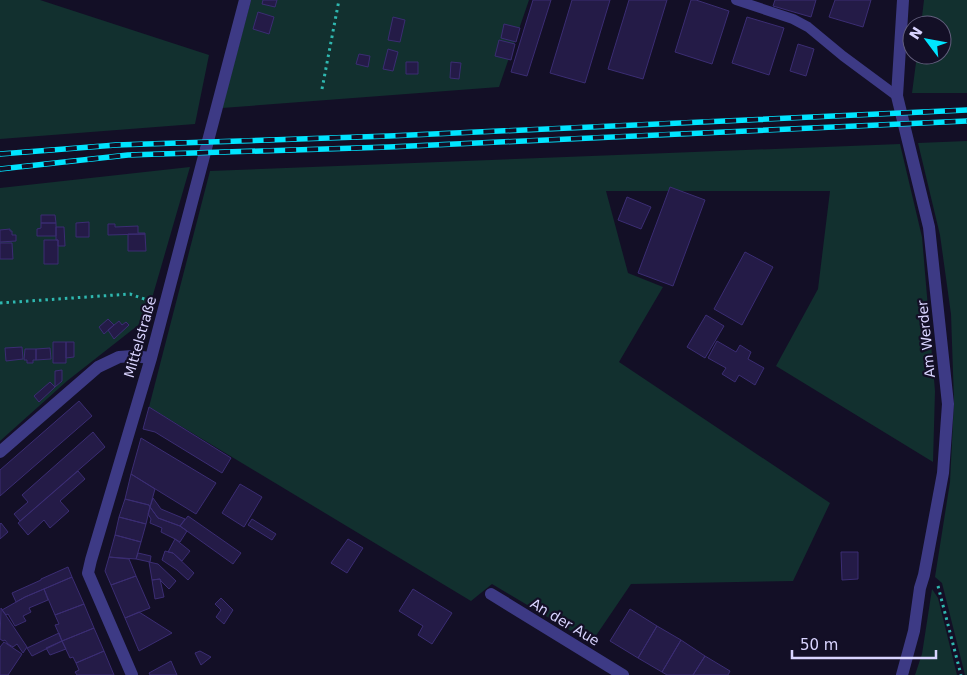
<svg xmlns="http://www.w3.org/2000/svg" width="967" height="675" font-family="'DejaVu Sans',sans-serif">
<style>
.green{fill:#12302f}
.building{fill:#241b47;stroke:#3b2d73}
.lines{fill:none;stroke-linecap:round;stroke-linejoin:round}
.path{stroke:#2fb8b0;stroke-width:3;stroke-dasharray:2.5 4;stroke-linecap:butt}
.lane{stroke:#3d3a85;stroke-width:10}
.street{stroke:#3d3a85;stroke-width:12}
.rail-casing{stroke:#00e5ff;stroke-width:5.5}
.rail{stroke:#130f26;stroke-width:4;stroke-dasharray:11;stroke-linecap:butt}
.labels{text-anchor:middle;stroke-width:4.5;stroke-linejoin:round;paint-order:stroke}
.street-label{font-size:14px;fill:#d9d4ff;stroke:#130f26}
</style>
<rect width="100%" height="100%" fill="#130f26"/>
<!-- green -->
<path class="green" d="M0,0H40L209,55L195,124L0,139Z
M251,0H529L499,87L222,108Z
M924,0H967V93H912L917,55H942V25H921Z
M967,141V675H965L942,583L935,577L950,482L954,401L951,314L940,235L918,143Z
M900,144L922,237L935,391L933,462L776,366L818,289L830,191H606L628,273L663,287L619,362L830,503L793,581L631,584L591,643L492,584L471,601L149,407L210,171Z
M190,167L146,319L67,381L0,441V188Z
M932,589L938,598L957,675H915L922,654Z"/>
<!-- building -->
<path class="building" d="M263,0H277L275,7L262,4Z
M533,0H551L527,76L511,72Z
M572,0H610L585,83L550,73Z
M629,0H667L643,79L608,69Z
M691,0H696L729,11L712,64L675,52Z
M775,0H816L811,17L773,6Z
M835,0H871L863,27L829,17Z
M258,12L274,17L269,34L253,29Z
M393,17L405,20L400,42L388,40Z
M747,17L784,28L769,75L732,63Z
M504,24L520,28L516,42L501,38Z
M499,40L515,44L511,60L495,56Z
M798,44L814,49L806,76L790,71Z
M388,49L398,52L393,71L383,69Z
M359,54L370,56L368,67L356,64Z
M406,62H418V74H406Z
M451,62L461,63L459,79L450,78Z
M670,187L705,200L673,286L638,273Z
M627,197L651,207L641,229L618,220Z
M41,215H55L56,223H41Z
M89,222V237H76V223Z
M41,223H56V236H37V229L41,228Z
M108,224H115V227L138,226V233H145V234L108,235Z
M56,227H64L65,246H58V240H56Z
M10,229V231H12V235H16V241L0,242V230Z
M128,234H145L146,251H128Z
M44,240H58V264H44Z
M0,243H12L13,259H0Z
M745,252L773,267L742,325L714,309Z
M706,315L724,326L705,358L687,347Z
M108,319L114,325L104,334L99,327Z
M119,321L122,325L126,322L129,325L114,339L108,330Z
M717,341L736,352L740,345L751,352L748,359L764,368L755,385L739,375L735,382L722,374L726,368L708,358Z
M53,342H66V363H53Z
M66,342H74V357L66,358Z
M22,347L23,359L6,361L5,348Z
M50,348L51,359L36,360V349Z
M25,349H36V360H33V363H27V360H24Z
M62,370V381L55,387V371Z
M50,382L55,387L39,402L34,396Z
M79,401L92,416L0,496V470Z
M149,407L231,458L222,473L155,432L143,429Z
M93,432L105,447L20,521L14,514L28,502L22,495Z
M141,438L216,483L196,514L131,474Z
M78,471L85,479L60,501L69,511L50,528L44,520L28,535L18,523Z
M131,474L155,489L150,507L149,505L125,499Z
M240,484L262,497L244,527L222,513Z
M153,498L161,509L185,519L180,526L158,518L150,507Z
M125,499L149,505L150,507L146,524L119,517Z
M150,507L158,518L180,526L187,531L180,542L175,539L161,532L162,528L150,523L151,519L148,514Z
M188,516L241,553L233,564L180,526Z
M119,517L146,524L141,542L115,535Z
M252,519L276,534L272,540L248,525Z
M1,523L8,532L0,539V524Z
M115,535L141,542L136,559L109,557Z
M175,539L190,551L182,561L173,553L168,552Z
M348,539L363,548L347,573L331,563Z
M165,551L173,553L194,573L188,580L177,570L162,560Z
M841,552H858V579L842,580Z
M138,553L151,556L150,562L136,559Z
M109,557L129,559L136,576L111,585L105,571Z
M149,562L158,564L176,581L169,589L161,581L160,579L152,580Z
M68,567L72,577L25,597L16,602L12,593L41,580V579Z
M136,576L150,608L125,618L111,585Z
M72,577L84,604L55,615L44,589Z
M160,579L164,597L155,599L152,580Z
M44,589L48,600L29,608L31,612L23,616L26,621L15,626L8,614L6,615L2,610L25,597Z
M413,589L452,613L432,644L418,635L423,626L399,611Z
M221,598L233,610L224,624L216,617L221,610L215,604Z
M84,604L94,628L62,641L55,625L59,624L55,615Z
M1,608L27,647L23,653L17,644L13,647L8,644L5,640L3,641L0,639Z
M630,609L657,626L638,658L610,641Z
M139,612L172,633L139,651L125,618Z
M657,626L681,640L662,672L638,658Z
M94,628L104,651L76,663L73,657L70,658L62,641Z
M59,633L62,641L32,656L27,648Z
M681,640L705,656L693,675H667L662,672Z
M62,641L66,649L50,655L46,648Z
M4,642L22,654L8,675H0V647Z
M104,651L114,675H77L75,672L79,670L76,663Z
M200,651L211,657L201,665L195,653Z
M705,656L730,671L728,675H693Z
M171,661L177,675H150L149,673Z"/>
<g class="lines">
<!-- path -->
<path class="path" d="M322,89L339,0
M0,303L130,294L150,301
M938,586L961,675"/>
<!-- lane -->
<path class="lane" d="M736,0L793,19L808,27L843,56L897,96"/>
<!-- street -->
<path class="street" d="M0,452L98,367L119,357L132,356L151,358
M491,594L623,675
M132,675L88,573L91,560L151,358L245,0
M902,675L914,631L920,588L924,575L943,473L948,404L929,227L897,96L903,0"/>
<!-- rail casing -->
<g class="rail-casing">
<path id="rail" d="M0,154L116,145L389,136L967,110
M0,169L128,155L389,147L967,121"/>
</g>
<!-- rail -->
<use href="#rail" class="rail"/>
</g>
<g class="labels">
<!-- street labels -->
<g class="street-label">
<text transform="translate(140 337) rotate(-74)" y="5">Mittelstraße</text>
<text transform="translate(926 339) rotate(-96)" y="5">Am Werder</text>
<text transform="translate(565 622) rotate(31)" y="5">An der Aue</text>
</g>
</g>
<!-- north arrow -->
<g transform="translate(927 40) rotate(302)"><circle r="24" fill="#130f26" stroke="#625e7d"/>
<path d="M0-4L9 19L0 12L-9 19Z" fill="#00e5ff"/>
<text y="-8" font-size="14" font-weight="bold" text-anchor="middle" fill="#d9d4ff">N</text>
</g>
<!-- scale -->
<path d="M792 650v8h144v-8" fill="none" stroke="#d9d4ff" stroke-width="2.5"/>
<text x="800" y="650" font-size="15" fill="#d9d4ff" stroke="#130f26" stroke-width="4" paint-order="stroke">50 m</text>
</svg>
